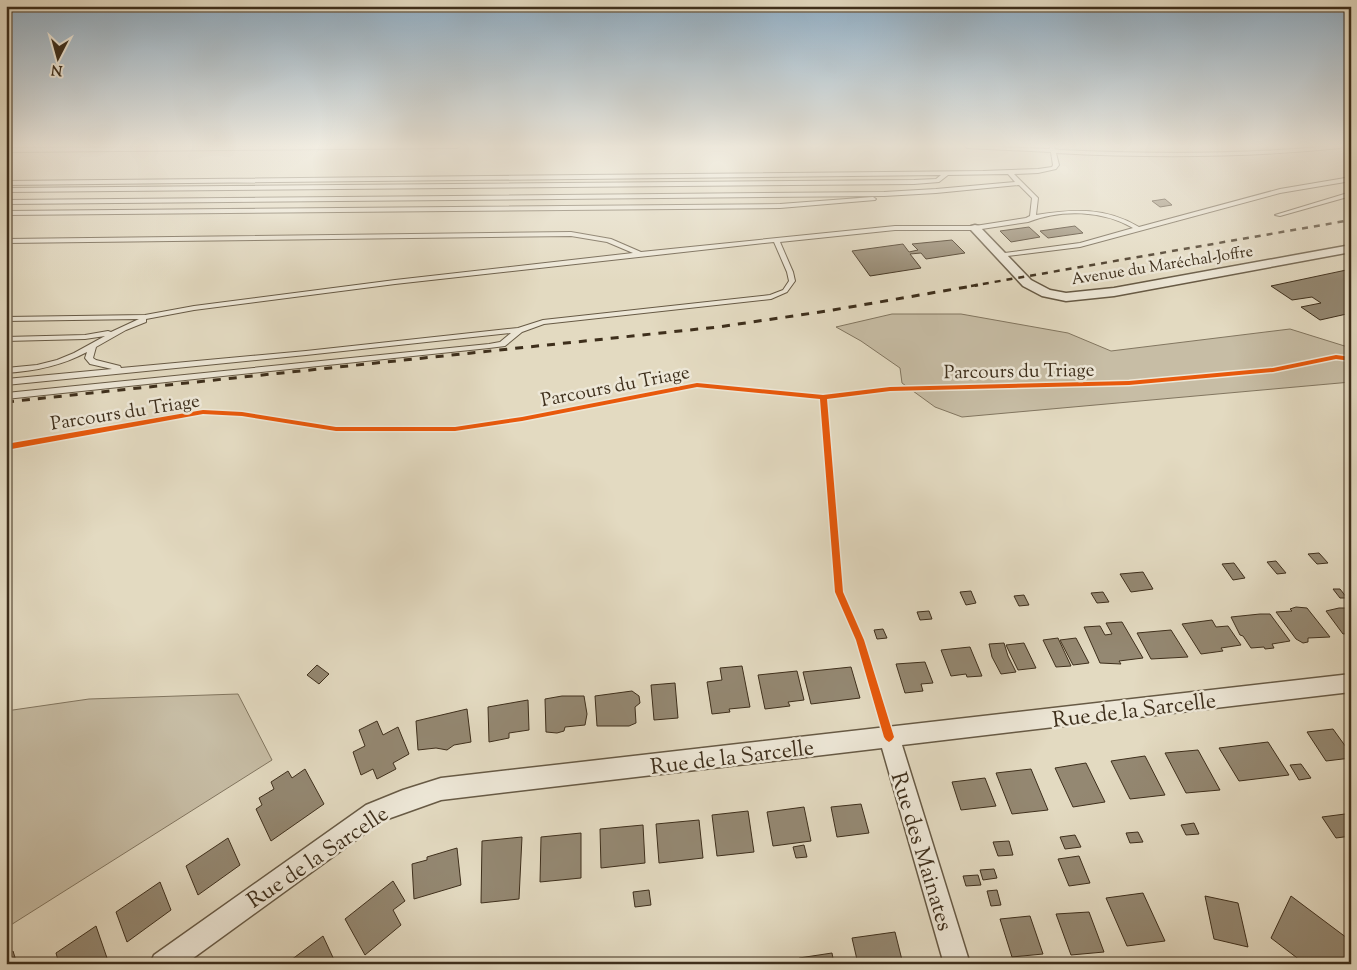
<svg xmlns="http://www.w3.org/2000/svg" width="1357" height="970" font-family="'Sorts Mill Goudy',serif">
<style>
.green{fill:#c7bda5;stroke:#827660}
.building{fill:#948872;stroke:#3e2f1c}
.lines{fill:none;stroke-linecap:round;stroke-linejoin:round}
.lane-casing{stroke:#675a45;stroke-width:2}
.street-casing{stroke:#675a45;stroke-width:3}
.lane{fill:#ede7d7;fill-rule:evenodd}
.street{fill:#ede7d7;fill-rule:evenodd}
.rail-far1{stroke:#3e2f1c;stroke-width:2.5;stroke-dasharray:6 6;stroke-linecap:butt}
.rail{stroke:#3e2f1c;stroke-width:3;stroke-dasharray:8 8;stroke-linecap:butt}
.cycleway-casing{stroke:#ede7d7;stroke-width:3}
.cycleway{fill:#e8590c;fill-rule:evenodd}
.labels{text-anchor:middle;stroke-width:5;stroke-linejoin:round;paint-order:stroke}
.far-street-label{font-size:16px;fill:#3e2f1c;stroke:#ede7d7}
.street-label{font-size:19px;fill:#3e2f1c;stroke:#ede7d7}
.near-street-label{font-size:22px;fill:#3e2f1c;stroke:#ede7d7}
</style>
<rect width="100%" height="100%" fill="#e3dac1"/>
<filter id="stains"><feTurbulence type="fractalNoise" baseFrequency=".004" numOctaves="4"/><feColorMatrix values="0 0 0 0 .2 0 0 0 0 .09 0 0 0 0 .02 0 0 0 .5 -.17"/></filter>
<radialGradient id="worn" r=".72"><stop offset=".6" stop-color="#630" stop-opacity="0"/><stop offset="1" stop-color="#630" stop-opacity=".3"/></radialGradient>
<!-- green -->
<path class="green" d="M892,314H961L1068,333L1111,351L1290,329L1351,348V382L962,417L935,407L902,383L900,368L861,341L836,327Z
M238,694L272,760L6,928V711L89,699Z"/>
<!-- building -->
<path class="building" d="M1165,199L1172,205L1160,207L1152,201Z
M1075,226L1083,233L1048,238L1040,231Z
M1029,227L1040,237L1011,242L1000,231Z
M952,240L965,253L926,259L921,253L910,254L921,268L870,276L852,251L903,244L909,252L918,250L912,244Z
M1351,269V313L1320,320L1301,307L1321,303L1312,297L1292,300L1271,286Z
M1319,553L1328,563L1317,564L1308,554Z
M1276,561L1286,573L1277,574L1267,562Z
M1234,563L1245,578L1233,580L1222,564Z
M1143,572L1153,589L1131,592L1120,574Z
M1333,589H1340L1347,598H1340Z
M971,591L976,603L966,605L960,592Z
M1103,592L1109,602L1097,603L1091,593Z
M1024,595L1029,605L1019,606L1014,596Z
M1296,607L1307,608L1330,637L1308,638V642L1303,643L1296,639L1276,612L1292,611L1290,609Z
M1339,608H1351V633L1343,634L1326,611Z
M929,611L932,619L920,620L917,612Z
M1260,614H1270L1290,641L1272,644L1274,648L1265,649L1264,647L1251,648L1243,636L1240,635L1231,617Z
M1212,620L1216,627L1228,626L1241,645L1221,648L1223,651L1201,654L1182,624Z
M1122,622L1143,658L1119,661L1121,664L1100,663L1084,627L1100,626L1105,635L1112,634L1106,623Z
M883,629L887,638L877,639L874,630Z
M1171,630L1188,657L1151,659L1137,633Z
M1058,638L1071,666L1056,667L1043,640Z
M1076,638L1089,663L1073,665L1060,640Z
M1004,643L1008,656L1016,672L1001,674L992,657L989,644Z
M1024,643L1036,668L1018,670L1006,645Z
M970,647L982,676L967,677L966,674L951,676L941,650Z
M925,662L933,683L921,684L923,691L905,693L896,664Z
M317,665L329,674L319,684L307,675Z
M742,666L750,707L729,709L730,712L712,714L707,682L722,680L720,668Z
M851,667L860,698L811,704L803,672Z
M797,671L804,700L788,702L790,706L765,709L758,675Z
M675,683L678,718L654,720L651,685Z
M632,691L639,696L640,703L635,707L636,723L629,726H597L595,696Z
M562,696H584L587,714L585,725L565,727L564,731L557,733L546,732L545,699Z
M528,700L529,730L509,733V738L489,742L488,707Z
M467,709L471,742L454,745L447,750L436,748L418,750L416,721Z
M377,721L383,735L398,727L409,754L393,763L396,769L377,779L373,769L361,775L353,752L365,746L359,730Z
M1333,729L1351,754V758L1326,761L1307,732Z
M1268,742L1289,775L1239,781L1219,748Z
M1198,750L1220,790L1186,793L1165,753Z
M1145,756L1165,795L1130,799L1111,761Z
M1086,763L1105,802L1073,807L1055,768Z
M1301,764L1311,778L1299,780L1290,765Z
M305,769L324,804L271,841L256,809L262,805L259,798L274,789L271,782L288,771L292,778Z
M1031,769L1048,810L1012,814L996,773Z
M985,778L996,806L961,810L952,782Z
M861,804L869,833L837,837L831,807Z
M804,807L811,841L773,846L767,812Z
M748,811L754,852L717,856L712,815Z
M1345,814L1351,822V836L1336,838L1322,817Z
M699,820L703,858L659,863L656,824Z
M1194,823L1199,834L1186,835L1181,825Z
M643,825L645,863L601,868L600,829Z
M1138,832L1143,842L1130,843L1126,833Z
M581,833V878L540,882L541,837Z
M1075,835L1081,847L1065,849L1060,837Z
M522,837L519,899L481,903L482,841Z
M228,838L240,865L198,895L186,866Z
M1009,841L1013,855L998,856L993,842Z
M804,845L807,857L796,858L793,847Z
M457,848L461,885L414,899L412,864L427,860V857Z
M1079,856L1090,883L1069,886L1058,859Z
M994,869L997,878L983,880L980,870Z
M978,875L981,885L966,886L963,876Z
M393,881L405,901L393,910L401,925L365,955L345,919Z
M160,882L171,910L127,942L116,912Z
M649,890L651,905L635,907L633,892Z
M997,890L1001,905L991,906L987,891Z
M1143,893L1165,941L1127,946L1106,898Z
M1205,896L1238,903L1248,947L1214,939Z
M1291,896L1351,941V953L1346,964H1305L1271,938Z
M1089,912L1104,952L1071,955L1056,914Z
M1030,916L1043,954L1012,957L1000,919Z
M96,926L107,958L99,964H59L56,953Z
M895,932L903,964H858L852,938Z
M323,936L336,964H287V963Z
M13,951L17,964H6V955Z
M832,953L834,964H800L799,958Z"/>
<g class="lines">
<!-- lane casing -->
<g class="lane-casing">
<path id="lane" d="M333,146H460L457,148L6,152V148Z
M965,146L1050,149V146H1054L1055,149L1060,150C1151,154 1240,155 1330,146H1343L1340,148C1245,158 1151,158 1056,153L1059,165L1056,169L1038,173L1014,174L1038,198L1036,215C1074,209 1105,207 1139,227L1280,189L1351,177V181L1280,193L1080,247L999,257L996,255L997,254L1080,243L1133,228C1102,210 1061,209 1028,222L975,230H895L780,242L793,272L795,281L787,292L771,299L544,324L522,332L505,346L489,348L6,399V393L489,344L500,342L511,333L306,355L6,385V379L112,369L90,364L85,358L87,352C61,366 35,371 6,373V368L37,365L57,360L74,353L105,336L85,339L6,341V337L85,335L108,331L111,332L139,319L6,321V317L145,315L194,306L395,280L633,253L607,242L571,236L6,243V239L571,232L611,239L641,252L895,226H975L1026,218L1030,216L1032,198L1019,185L936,193L884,196L6,204V200L884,192L936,189L1015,182L1008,174L948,175L939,182L914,184L6,192V188L914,180L936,179L941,175L6,185V181L983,171L1038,169L1052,167L1053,165L1051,152L967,148ZM774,242L787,272L789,281L783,290L770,295L543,320L518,328L306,351L121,368L120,366L96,360L93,358L96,347L126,330L146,322V319L194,310L395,284Z
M1351,192V196L1280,216L1275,215Z
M873,197L876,199L875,200L780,208L6,215V211L780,204Z"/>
</g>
<!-- street casing -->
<g class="street-casing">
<path id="street" d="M975,225L979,226L1031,280L1050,290L1066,293L1114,288L1351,245V252L1114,296L1066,301L1042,296L1023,286L971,230L969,228L971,226Z
M1351,674V692L902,745L970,964H944L882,748L441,800L382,821L185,964H150L154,955L366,805L403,790L441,778Z"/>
</g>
<!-- lane -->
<use href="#lane" class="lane"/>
<!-- street -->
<use href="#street" class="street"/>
<!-- rail-far1 -->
<path class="rail-far1" d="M971,286L1351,220"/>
<!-- rail -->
<path class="rail" d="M6,402L718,327L827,311L978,285"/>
<!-- cycleway casing -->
<g class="cycleway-casing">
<path id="cycleway" d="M1336,355L1351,357V361L1336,359L1273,372L1129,385L890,391L827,399L843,592L864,640L894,737L892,740L889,742L886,740L884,737L856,640L835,592L820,399L697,387L522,421L455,431H336L242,416L203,414L6,450V444L203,410L242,412L336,427H455L522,417L697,383L823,395L890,387L1129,381L1273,368Z"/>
</g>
<!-- cycleway -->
<use href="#cycleway" class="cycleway"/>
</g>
<!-- sky -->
<linearGradient id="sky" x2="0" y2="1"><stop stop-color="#8facc2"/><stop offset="0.52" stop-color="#f2eee3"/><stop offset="1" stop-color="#f2eee3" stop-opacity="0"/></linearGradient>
<rect width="1357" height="281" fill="url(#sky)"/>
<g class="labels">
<!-- far-street labels -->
<g class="far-street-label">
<text transform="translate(1162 264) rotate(-9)" y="6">Avenue du Maréchal-Joffre</text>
</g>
<!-- street labels -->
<g class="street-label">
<text transform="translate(1019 370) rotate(-1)" y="7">Parcours du Triage</text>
<text transform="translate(615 385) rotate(-11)" y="7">Parcours du Triage</text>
<text transform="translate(125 411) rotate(-9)" y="7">Parcours du Triage</text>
</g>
<!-- near-street labels -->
<g class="near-street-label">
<text transform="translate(1134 709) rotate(-7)" y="8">Rue de la Sarcelle</text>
<text transform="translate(732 756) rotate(-7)" y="8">Rue de la Sarcelle</text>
<text transform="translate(923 851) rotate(73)" y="8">Rue des Mainates</text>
<text transform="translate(317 856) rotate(-34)" y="8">Rue de la Sarcelle</text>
</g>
</g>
<!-- margin -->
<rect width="1357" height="970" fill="none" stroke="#e3dac1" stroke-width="25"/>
<rect x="8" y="8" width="1342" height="955" fill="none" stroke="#3e2f1c" stroke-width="2.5"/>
<rect x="12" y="12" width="1332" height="945" fill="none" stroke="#3e2f1c"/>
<!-- north arrow -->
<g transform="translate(58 58) rotate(186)" stroke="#ede7d7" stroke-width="4" paint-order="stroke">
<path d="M0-4L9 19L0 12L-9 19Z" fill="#3e2f1c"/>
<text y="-8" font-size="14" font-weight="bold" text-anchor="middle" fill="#3e2f1c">N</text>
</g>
<rect width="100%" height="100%" filter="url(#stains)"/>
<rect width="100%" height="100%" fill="url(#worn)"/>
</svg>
